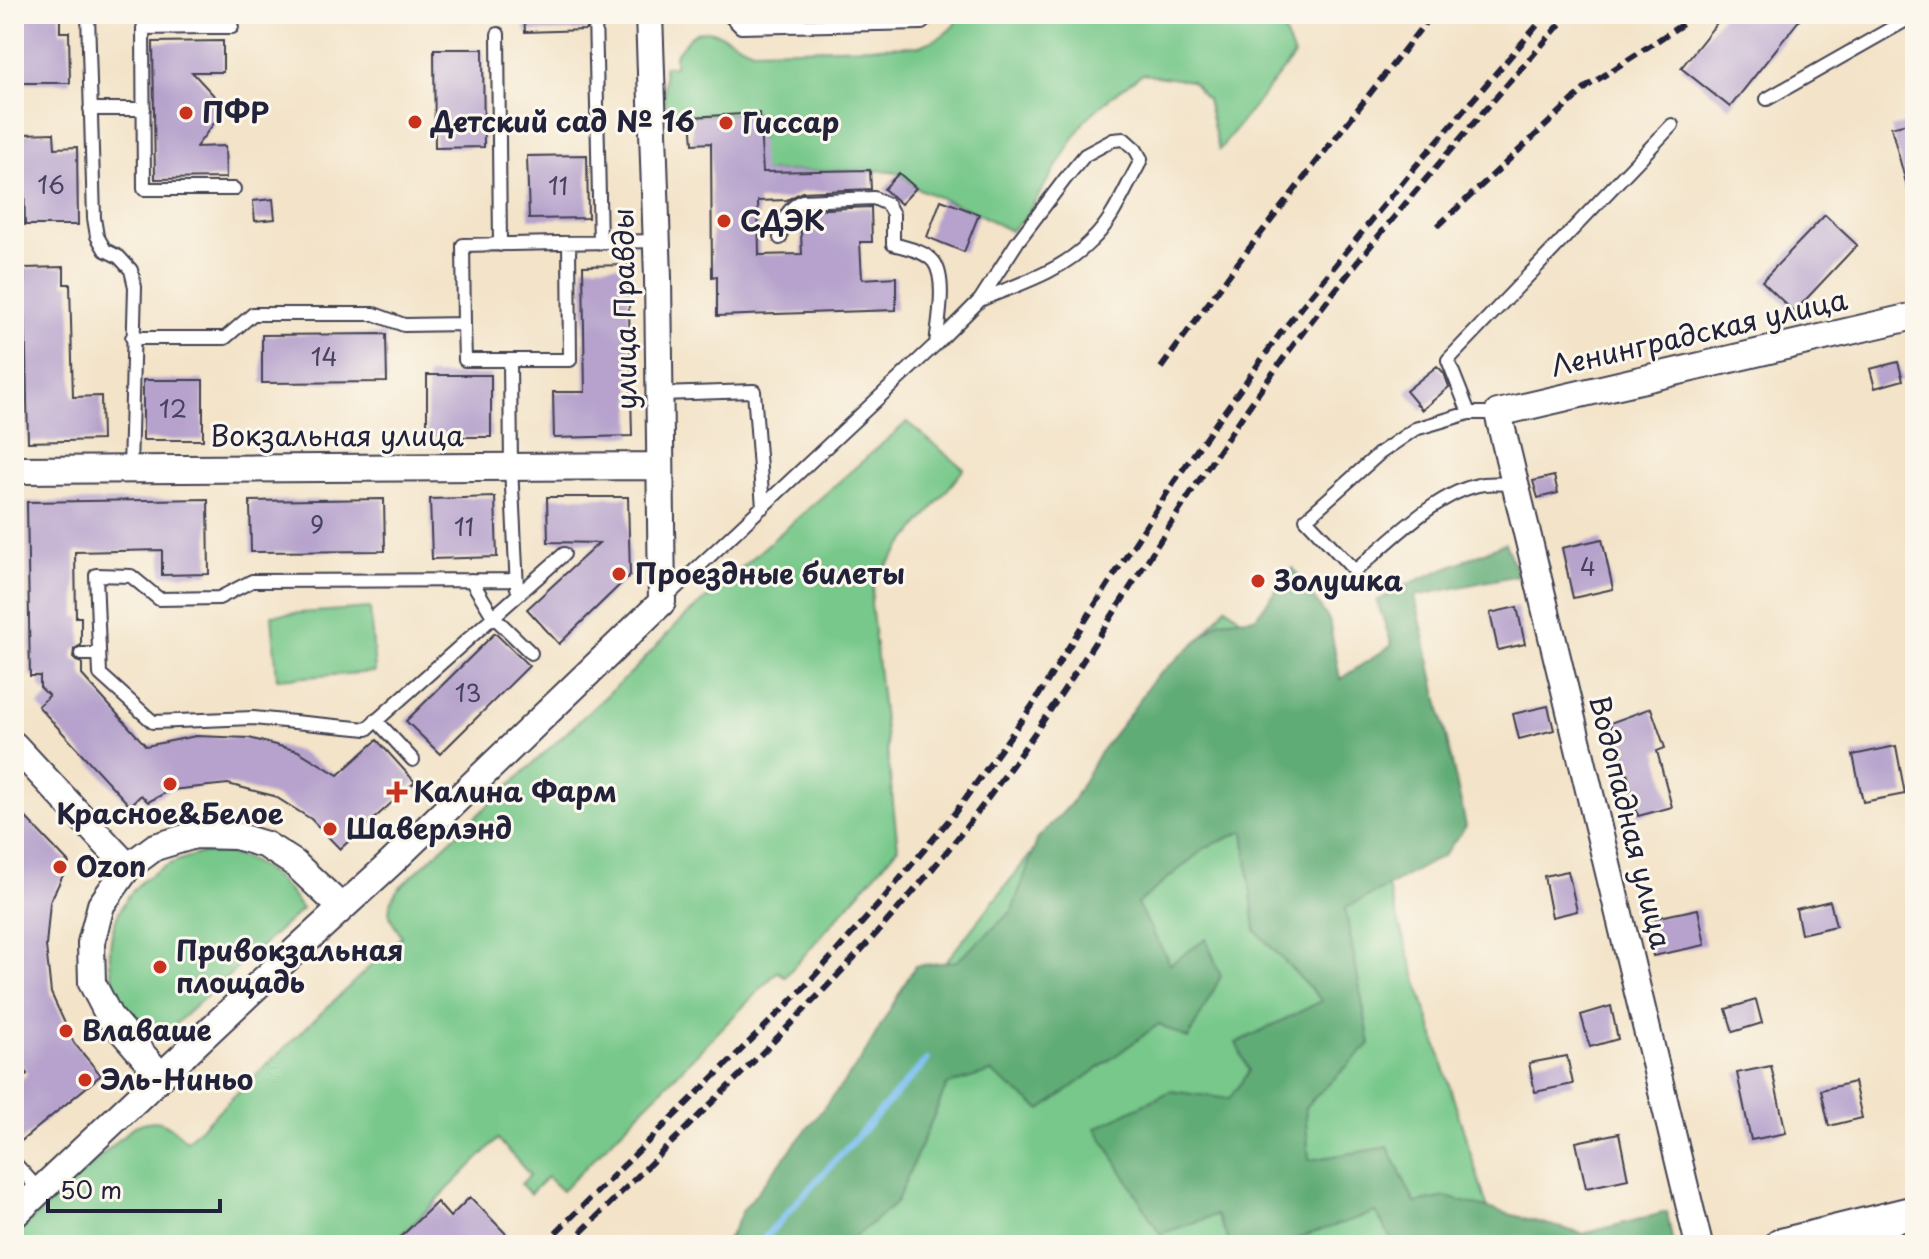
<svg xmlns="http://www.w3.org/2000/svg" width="1929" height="1259" font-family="'Playpen Sans',sans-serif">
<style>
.green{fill:#77c88a;stroke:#4c7562;stroke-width:2}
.forest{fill:#61ac76;stroke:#426758;stroke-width:2}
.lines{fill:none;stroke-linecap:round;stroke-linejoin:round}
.stream{stroke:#7abff1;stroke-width:7}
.building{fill:#b6a2cc}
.service-casing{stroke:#413f50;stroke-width:16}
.minor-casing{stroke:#413f50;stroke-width:30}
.tertiary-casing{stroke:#413f50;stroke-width:36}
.service{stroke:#fff;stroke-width:12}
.minor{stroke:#fff;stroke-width:26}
.tertiary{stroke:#fff;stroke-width:32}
.rail{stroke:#22223b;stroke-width:6;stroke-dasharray:12 6;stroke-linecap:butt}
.poi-dot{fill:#c8321e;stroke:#fbf7ec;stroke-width:3}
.labels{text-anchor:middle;stroke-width:6;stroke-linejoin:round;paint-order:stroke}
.number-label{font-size:24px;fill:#47425f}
.poi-label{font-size:28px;font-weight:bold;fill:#22223b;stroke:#fbf7ec;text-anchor:start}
.street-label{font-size:28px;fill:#22223b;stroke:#fbf7ec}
</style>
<rect width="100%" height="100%" fill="#fbf7ec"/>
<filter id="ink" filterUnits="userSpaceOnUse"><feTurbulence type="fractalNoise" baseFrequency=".0125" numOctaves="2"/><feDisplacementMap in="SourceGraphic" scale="16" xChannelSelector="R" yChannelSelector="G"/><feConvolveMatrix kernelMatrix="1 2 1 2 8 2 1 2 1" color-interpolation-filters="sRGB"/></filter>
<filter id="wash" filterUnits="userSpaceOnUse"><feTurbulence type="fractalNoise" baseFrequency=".006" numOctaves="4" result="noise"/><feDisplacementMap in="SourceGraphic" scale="32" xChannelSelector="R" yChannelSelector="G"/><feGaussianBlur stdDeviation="1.8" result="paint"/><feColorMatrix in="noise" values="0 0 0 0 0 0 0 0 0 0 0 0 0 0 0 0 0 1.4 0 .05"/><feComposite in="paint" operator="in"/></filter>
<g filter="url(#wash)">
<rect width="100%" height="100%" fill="#f3e3c8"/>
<!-- green -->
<path class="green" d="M961,14H1277L1294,56L1219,150L1207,99L1191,81L1142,74L1112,96L1085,120L1024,219L1010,231L979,214L916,188L899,173L874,170L741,172L761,140L759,113L665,117L664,66H675V55C680,49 686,40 693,35C711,22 735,45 753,50L919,46C937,40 953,32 961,14Z
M907,422L964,469L874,581L871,603L898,848L785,977L778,971L562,1191L547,1177L530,1194L521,1184L530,1175L498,1139L392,1245H14V1236L133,1127C160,1114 167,1124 187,1141L402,936C388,918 384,909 398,889L635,669L676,625Z
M1293,582L1499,1245H722L1226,607L1256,631Z
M370,608L375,672L277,679L272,615Z
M202,853C210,853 219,853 227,854C259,858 285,884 302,909L161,1037C102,1012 94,930 137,886C156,868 177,860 202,853Z"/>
<!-- forest -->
<path class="forest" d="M1505,543L1518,575L1415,596L1466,826L1444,855L1390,885L1345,908L1370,1044L1305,1107L1309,1160L1388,1147L1415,1203L1446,1197L1583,1234L1667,1212L1673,1245H1394L1376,1212L1277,1245H1231L1216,1215L1160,1234L1096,1128L1171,1091L1229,1099L1249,1071L1236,1043L1322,1001L1255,930L1244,831L1205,848L1137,904L1170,964L1206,939L1221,976L1188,1039L1159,1024L1041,1110L991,1072L947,1085L896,1203L845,1245H726L743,1210L859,1063L915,966L957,961L1012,911L1038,838L1071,804L1098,755L1132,711L1152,681L1220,621L1256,617L1293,568L1329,620L1340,679L1392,645L1377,601L1413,582Z"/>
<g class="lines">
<!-- stream -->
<path class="stream" d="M758,1245L927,1060"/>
</g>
<g id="blocks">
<!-- building -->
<path class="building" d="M20,14H60V32H69L70,83H21Z
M524,14H586V30L525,32Z
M1724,14H1804L1730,107L1681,68Z
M223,41V72H192L218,100V118L196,147L225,146L226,178L155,179L153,42Z
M434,49H483L484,147L435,148Z
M759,113L763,172L870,170L871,189L802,192L787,200L758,201L759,255L802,254L800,213L805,210L871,207L872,242H860L862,279L896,277V310L717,316V276L712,277L711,143L693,144L691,117Z
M1915,121V194H1909L1891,127Z
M54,133L55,148L77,147L78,225H25L23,134Z
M587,155L588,218L529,219L527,156Z
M899,173L916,188L901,204L884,189Z
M273,199L275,219L255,221L253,201Z
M941,200L979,214L964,252L927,237Z
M1825,215L1857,245L1794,312L1762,281Z
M628,265L632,436L554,438L553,392H585L583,266Z
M64,267V284H70L73,397L101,396L102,440L28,442L24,268Z
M386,334L387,382L262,383V335Z
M1898,362L1903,380L1875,388L1870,369Z
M1437,366L1444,373L1449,387L1422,410L1406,391Z
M427,375H491V437H427Z
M143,380H203V440H143Z
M1554,476L1558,493L1538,498L1533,481Z
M495,497L497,557L432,559L430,499Z
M547,497H628L630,575L559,644L527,609L599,543L548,542Z
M208,499L209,574L162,575V550L75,552L76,617H81V645L74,649L73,658L76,661L82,663V675L146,746L196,736L249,738L298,751L338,775L377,740L415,782L340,849L311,819L274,796L228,784L171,790L148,802L141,795L130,806L38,706L49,696L40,687V676H30L27,502Z
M384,499L385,551L251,552L250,501Z
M1602,539L1613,589L1573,598L1562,548Z
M1517,607L1525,644L1498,650L1490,613Z
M495,633L529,666L440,754L406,721Z
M1548,706L1554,730L1519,739L1513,714Z
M1651,708L1665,748L1657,751L1672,807L1638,816L1624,761L1610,723Z
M1896,746L1905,794L1863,802L1853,755Z
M14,805L69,863L50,902L46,946L51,993L74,1043L101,1075L14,1147V1086L27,1074L14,1048Z
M1568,871L1577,911L1552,917L1544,876Z
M1830,901L1836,926L1801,934L1796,909Z
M1698,909L1705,945L1653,956L1645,920Z
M1756,1000L1762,1023L1733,1032L1726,1009Z
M1611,1006L1618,1039L1590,1047L1581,1015Z
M1567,1056L1573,1084L1535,1092L1529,1063Z
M1771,1066L1786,1133L1751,1140L1737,1073Z
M1854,1082L1862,1118L1829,1126L1821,1090Z
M1619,1133L1628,1179L1586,1188L1576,1142Z
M470,1197L517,1245H392L437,1202L450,1217Z"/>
</g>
</g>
<g filter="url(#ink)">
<use href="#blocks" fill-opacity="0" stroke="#413f50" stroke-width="2"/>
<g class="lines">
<!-- service casing -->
<g class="service-casing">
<path id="service" d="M88,14L94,218L97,236L105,250L119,257L131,270L135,287L130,469
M204,14L205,27L143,28L144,189H234
M595,14L600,243
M728,14L741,27L922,23L930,14
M649,15L673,14
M205,27H232
M498,34L500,245
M1767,99L1915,15
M90,109H144
M780,238C783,221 786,209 802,201L874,198L887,204L893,214V244C906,248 925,251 934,262C947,280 938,323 936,344
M464,324L465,360H570L569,243
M132,338H225L253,314H374L404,325L464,324L463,245L656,241
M510,360L511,467L517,588
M660,394L754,391L763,507
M1469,413L1448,360L1672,125
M1498,413H1469L1415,429L1380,453L1306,519L1355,571C1389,542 1439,490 1484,484C1494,483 1506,484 1516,484
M471,580L493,616L531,653
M516,580L252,581L219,598L159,599L131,576L96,575L100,674L153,722L253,718L367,729L564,554
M663,600L936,344L980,300L1018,241L1065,179L1085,155L1113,140L1124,139L1136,150L1141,159L1138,166C1124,191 1112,222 1091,241C1061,272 1019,284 980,300
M81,654H99
M376,720L413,760
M14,1162L40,1191"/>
</g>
<!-- minor casing -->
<g class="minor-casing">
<path id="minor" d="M14,470L660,466
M14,745L128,867
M161,1076L109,1016L92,983L91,943L101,905L128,867L155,847L195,835L236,836L266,845L294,863L342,908
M14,1215L259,984L391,863L662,602L658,278L649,14
M1699,1245L1498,413L1915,316"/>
</g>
<!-- tertiary casing -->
<g class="tertiary-casing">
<path id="tertiary" d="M1781,1245L1915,1212"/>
</g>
<!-- service -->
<use href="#service" class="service"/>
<!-- minor -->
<use href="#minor" class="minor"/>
<!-- tertiary -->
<use href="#tertiary" class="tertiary"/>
<!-- rail -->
<path class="rail" d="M1438,226L1588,86L1698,14
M1161,368L1237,264L1432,14
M543,1245L800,992L878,905L954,814L1032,706L1095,605L1174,482L1282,331L1414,168L1547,14
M568,1245C625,1189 682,1132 739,1076C820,995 900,913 970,822C1074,687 1157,537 1255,398C1350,263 1460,138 1569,14"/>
</g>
</g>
<!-- markers -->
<g class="poi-dot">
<circle cx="186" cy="113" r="8"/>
<circle cx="415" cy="122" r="8"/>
<circle cx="726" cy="123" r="8"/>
<circle cx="724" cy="221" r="8"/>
<circle cx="619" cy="574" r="8"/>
<circle cx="1258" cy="581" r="8"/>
<circle cx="170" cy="784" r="8"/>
<path d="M393 780h8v8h8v8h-8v8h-8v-8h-8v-8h8z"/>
<circle cx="330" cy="829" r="8"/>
<circle cx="60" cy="867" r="8"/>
<circle cx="160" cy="967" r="8"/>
<circle cx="66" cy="1031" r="8"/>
<circle cx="85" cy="1080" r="8"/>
</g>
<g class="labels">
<!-- number labels -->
<g class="number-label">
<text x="51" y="194">16</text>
<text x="558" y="195">11</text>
<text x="324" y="366">14</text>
<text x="173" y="418">12</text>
<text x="317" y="534">9</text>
<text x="464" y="536">11</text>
<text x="1588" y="576">4</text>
<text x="468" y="702">13</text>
</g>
<!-- poi labels -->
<g class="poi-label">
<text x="202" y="123">ПФР</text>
<text x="431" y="132">Детский сад № 16</text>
<text x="742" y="133">Гиссар</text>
<text x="740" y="231">СДЭК</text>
<text x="635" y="584">Проездные билеты</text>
<text x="1274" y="591">Золушка</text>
<text x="413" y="802">Калина Фарм</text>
<text x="170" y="824" text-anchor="middle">Красное&amp;Белое</text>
<text x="346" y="839">Шаверлэнд</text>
<text x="76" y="877">Ozon</text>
<text x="176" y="961">Привокзальная<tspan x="176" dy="32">площадь</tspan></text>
<text x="82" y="1041">Влаваше</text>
<text x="101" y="1090">Эль-Ниньо</text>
</g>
<!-- street labels -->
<g class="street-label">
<text transform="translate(625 309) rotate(-91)" y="10">улица Правды</text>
<text transform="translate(1699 333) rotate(-13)" y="10">Ленинградская улица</text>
<text x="337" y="446">Вокзальная улица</text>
<text transform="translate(1630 822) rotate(76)" y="10">Водопадная улица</text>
</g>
</g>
<!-- margin -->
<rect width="1929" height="1259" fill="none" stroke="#fbf7ec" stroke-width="48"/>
<!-- scale -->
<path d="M48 1199v12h172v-12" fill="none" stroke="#22223b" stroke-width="4"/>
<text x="60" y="1199" font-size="24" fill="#22223b" stroke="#fbf7ec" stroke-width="6" paint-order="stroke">50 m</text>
</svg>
